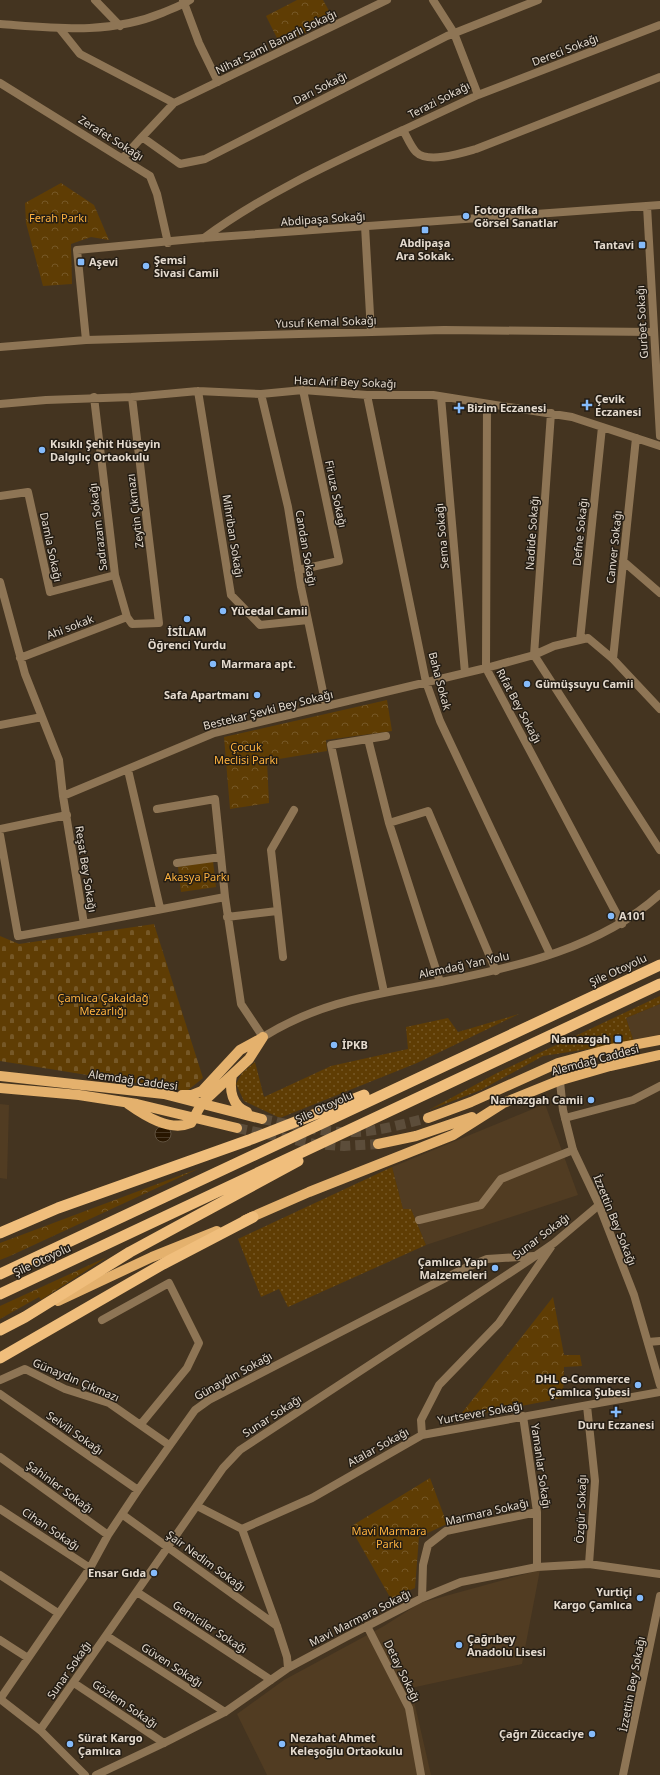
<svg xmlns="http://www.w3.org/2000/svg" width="660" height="1775" font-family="'Noto Sans',sans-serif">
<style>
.built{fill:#513c22}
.grass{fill:url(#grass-dots)}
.forest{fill:url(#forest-crowns)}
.cemetery{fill:url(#cemetery-stones)}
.water{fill:url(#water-rules);stroke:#60513e}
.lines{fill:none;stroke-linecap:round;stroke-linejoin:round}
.primary-tunnel{stroke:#5c4d3a;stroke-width:10;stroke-dasharray:10 5;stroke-linecap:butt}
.minor{stroke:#8e7555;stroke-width:8}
.tertiary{stroke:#8e7555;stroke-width:8}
.primary{stroke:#e4b16d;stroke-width:10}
.trunk{stroke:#f0be7c;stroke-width:11}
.poi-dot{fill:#85bbfb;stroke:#241d14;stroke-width:1.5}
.labels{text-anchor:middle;stroke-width:3;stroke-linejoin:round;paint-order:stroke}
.street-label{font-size:11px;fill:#e4dace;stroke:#241d14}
.poi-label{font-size:11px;font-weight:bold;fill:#e4dace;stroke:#241d14;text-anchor:start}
.park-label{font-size:11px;fill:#feb23f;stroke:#241d14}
</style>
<defs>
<pattern id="grass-dots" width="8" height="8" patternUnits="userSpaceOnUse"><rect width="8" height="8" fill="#5f3d04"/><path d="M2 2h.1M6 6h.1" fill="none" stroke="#765827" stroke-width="1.8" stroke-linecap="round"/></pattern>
<pattern id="forest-crowns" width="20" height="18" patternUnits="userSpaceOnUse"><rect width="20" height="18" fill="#5f3d04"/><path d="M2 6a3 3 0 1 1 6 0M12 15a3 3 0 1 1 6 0" fill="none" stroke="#765827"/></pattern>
<pattern id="cemetery-stones" width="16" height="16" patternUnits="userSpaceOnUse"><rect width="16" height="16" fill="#5f3d04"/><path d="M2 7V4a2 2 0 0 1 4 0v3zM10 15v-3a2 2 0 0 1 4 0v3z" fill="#765827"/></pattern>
<pattern id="water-rules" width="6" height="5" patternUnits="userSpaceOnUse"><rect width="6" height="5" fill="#281600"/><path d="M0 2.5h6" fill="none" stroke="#473724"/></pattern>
</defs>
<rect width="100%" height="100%" fill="#443420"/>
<!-- built -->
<path class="built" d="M660,1004V1036L634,1042L626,1018Z
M0,1104L9,1105L7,1179L0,1178Z
M545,1104L578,1195L426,1245L411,1209L403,1210L392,1167Z
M540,1570L522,1664L411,1688L431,1775H267L237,1714L284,1680L384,1626L420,1603Z"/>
<!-- grass -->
<path class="grass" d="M660,996V1004L626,1018L634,1042L543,1056L481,1090L429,1110L497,1073Z
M519,1014L417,1063L280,1118L244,1101L236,1084L242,1073L255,1062L264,1097L331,1066L408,1049L406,1027L448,1018L458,1032Z
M392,1167L403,1209H411L426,1245L288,1307L279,1289L261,1297L238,1239Z"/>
<!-- forest -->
<path class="forest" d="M297,0H323L333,18L281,46L266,16Z
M61,183L94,205L109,240L91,237L71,244L72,284L43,286L26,223L25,203Z
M387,700L392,731L326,740L327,751L267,761L269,803L230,809L224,737Z
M213,861L216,887L181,892L178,867Z
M200,1168L10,1256L0,1260V1243Z
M107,1257L41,1300L39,1297L0,1319V1306Z
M553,1297L564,1355H580L582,1366L564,1367L563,1398L458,1418Z
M430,1478L447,1524L419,1537L415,1588L391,1599L350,1527Z"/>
<!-- cemetery -->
<path class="cemetery" d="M154,924L203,1078L187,1091L0,1061V936L19,944Z"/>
<!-- water -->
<path class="water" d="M155 1134a8 8 0 1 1 16 0a8 8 0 1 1-16 0Z"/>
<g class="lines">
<!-- primary-tunnel -->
<path class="primary-tunnel" d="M262,1119C289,1124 318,1132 347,1132C374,1133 402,1124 428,1118
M237,1128L314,1144L344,1146L378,1144"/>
<!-- minor -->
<path class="minor" d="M95,0L120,26
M183,0L199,43L218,82
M60,29L80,54L174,103L387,0
M0,83L150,176L157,194L168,243
M478,95L660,25
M403,130L478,95L454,33L433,0
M142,137L174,103
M123,158L142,137L180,164L205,159L447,36L538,0
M647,206L660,436
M365,226L371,332
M204,238C265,193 334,162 403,130C407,137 411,147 416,152C428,164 462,153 476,149L660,77
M86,340L77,250L203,238L660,205
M0,347L86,340L444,330L653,332
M198,391L231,595L260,625L308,620
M261,394L288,507L301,587L326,706
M367,395L426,682L440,721L550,954
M94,397L115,575L127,617L132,624L159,623L132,397
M441,397L465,673
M0,404L46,400L132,397L198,391L261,394L303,390L367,395H433L572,417L660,446
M487,404L486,668L622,924
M551,413L534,655L660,850
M0,496L28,492L50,592L115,575
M623,561L660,593
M298,570L339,561L303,390
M0,582L25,674L59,760L63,796L84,924L225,897L241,1004L263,1037
M580,640L602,427
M20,658L127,617
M613,659L636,438
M0,725L42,717
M368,739L389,823L440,982
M128,770L160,908
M63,796L214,733L486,668L534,655L554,646L588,638L613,659L660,709
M157,809L215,799L221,857L177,863
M389,823L428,811L496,971
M0,829L67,815
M0,835L18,936L84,924
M221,857L225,897
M227,917L277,911
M283,957L271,850L294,810
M384,992L331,745L386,736
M565,1118L633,1100L660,1086
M419,1220L481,1205L501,1179L573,1150
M102,1320L169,1283L199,1343L187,1368L141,1424
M648,1342L660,1341
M0,1380L25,1369L65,1389L109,1403L169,1445
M0,1394L138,1490
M587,1406L595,1481L589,1564
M523,1416L537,1512V1567
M422,1435L421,1420L439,1385L499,1323L551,1247
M0,1457L108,1535
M197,1506L242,1529
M0,1509L90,1568
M123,1515L277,1626
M242,1529L312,1498L422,1435L660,1392
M242,1529L277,1626L287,1657L288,1668
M0,1575L58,1613
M137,1592L271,1680
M422,1598L423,1565L428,1545L446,1531L537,1512
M367,1626L409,1708L421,1775
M107,1636L225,1712
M0,1640L28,1658
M74,1683L164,1743
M0,1699L90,1568L108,1535L138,1490L195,1410L209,1400L465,1268L487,1259L534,1256
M40,1730L223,1468L240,1450L528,1261L554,1243L599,1205
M96,1775L164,1743L225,1712L288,1668L346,1637L422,1598L461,1582L537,1567L589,1564L660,1574"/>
<!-- tertiary -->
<path class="tertiary" d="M0,24C55,28 109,35 162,13C171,9 181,6 190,0
M263,1037C323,1000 375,995 441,982C517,967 602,947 660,894
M558,1063L563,1110L573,1150L599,1205L634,1295L660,1385
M0,1699L40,1730L85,1775
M623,1775L660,1596"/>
<!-- primary -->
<path class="primary" d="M232,1075C229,1090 232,1106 247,1112
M0,1076L164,1094L262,1119
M0,1088L79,1095L137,1104L237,1128
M182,1095H192L202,1091L240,1050L262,1038
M128,1104C145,1116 170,1132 191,1123L202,1103L249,1059L263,1037
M496,1106L558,1081L610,1066L660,1055
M428,1118L471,1102L558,1063L606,1050L660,1040
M378,1144L416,1136L472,1117
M245,1220L309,1192L453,1135L502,1104
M58,1301L152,1257L217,1231"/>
<!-- trunk -->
<path class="trunk" d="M0,1233L58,1208L249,1140L364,1095
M0,1274L660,965
M0,1294L660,984
M0,1330L25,1317L130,1252L298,1161
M0,1358L163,1264L253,1217"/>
</g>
<!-- markers -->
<g class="poi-dot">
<circle cx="466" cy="216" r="4"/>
<rect x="421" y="226" width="8" height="8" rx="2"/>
<rect x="638" y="241" width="8" height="8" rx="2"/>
<rect x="77" y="258" width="8" height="8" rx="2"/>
<circle cx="146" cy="266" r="4"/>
<path d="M585 399h4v4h4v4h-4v4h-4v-4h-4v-4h4z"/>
<path d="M457 402h4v4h4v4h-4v4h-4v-4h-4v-4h4z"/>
<circle cx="42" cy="450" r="4"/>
<circle cx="223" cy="611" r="4"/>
<circle cx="187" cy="619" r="4"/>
<circle cx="213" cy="664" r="4"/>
<circle cx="527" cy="684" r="4"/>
<circle cx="257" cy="695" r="4"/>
<circle cx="611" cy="916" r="4"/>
<rect x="614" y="1035" width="8" height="8" rx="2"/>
<circle cx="334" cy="1045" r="4"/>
<circle cx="591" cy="1100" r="4"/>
<circle cx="495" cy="1268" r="4"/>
<circle cx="638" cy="1385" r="4"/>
<path d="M614 1406h4v4h4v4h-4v4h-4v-4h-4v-4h4z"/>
<circle cx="154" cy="1573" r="4"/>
<circle cx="640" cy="1598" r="4"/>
<circle cx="459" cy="1645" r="4"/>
<circle cx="592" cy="1734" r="4"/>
<circle cx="70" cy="1744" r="4"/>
<circle cx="282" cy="1744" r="4"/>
</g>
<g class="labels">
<!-- street labels -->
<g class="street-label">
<text transform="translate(276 42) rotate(-26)" y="4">Nihat Sami Banarlı Sokağı</text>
<text transform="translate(565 50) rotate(-21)" y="4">Dereci Sokağı</text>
<text transform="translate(320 88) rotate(-27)" y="4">Darı Sokağı</text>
<text transform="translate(439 100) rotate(-27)" y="4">Terazi Sokağı</text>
<text transform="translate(111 138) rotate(32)" y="4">Zerafet Sokağı</text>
<text transform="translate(323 219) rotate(-4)" y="4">Abdipaşa Sokağı</text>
<text transform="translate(326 322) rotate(-2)" y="4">Yusuf Kemal Sokağı</text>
<text transform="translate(642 322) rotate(-93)" y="4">Gurbet Sokağı</text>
<text transform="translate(345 382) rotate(2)" y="4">Hacı Arif Bey Sokağı</text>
<text transform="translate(336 494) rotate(78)" y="4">Firuze Sokağı</text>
<text transform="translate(135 511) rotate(-97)" y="4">Zeytin Çıkmazı</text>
<text transform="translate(98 527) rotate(-97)" y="4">Sadrazam Sokağı</text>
<text transform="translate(580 532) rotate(-84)" y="4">Defne Sokağı</text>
<text transform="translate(532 533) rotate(-86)" y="4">Nadide Sokağı</text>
<text transform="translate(233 536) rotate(81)" y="4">Mihriban Sokağı</text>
<text transform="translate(442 536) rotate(-95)" y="4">Sema Sokağı</text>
<text transform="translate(51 547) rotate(78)" y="4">Damla Sokağı</text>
<text transform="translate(614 547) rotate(-84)" y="4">Canver Sokağı</text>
<text transform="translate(306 548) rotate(80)" y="4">Candan Sokağı</text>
<text transform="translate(70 627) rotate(-21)" y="4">Ahi sokak</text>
<text transform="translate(440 681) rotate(75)" y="4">Baha Sokak</text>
<text transform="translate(519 706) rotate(62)" y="4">Rıfat Bey Sokağı</text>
<text transform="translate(268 710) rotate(-14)" y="4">Bestekar Şevki Bey Sokağı</text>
<text transform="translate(86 869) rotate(81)" y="4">Reşat Bey Sokağı</text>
<text transform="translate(464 965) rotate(-12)" y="4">Alemdağ Yan Yolu</text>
<text transform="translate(618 970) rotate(-25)" y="4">Şile Otoyolu</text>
<text transform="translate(595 1060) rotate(-15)" y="4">Alemdağ Caddesi</text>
<text transform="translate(133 1080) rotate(8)" y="4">Alemdağ Caddesi</text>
<text transform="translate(324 1107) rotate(-25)" y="4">Şile Otoyolu</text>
<text transform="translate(615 1220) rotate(68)" y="4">İzzettin Bey Sokağı</text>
<text transform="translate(541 1236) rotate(-37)" y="4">Sunar Sokağı</text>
<text transform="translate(42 1260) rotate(-25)" y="4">Şile Otoyolu</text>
<text transform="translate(233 1376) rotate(-29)" y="4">Günaydın Sokağı</text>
<text transform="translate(76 1380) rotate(23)" y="4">Günaydın Çıkmazı</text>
<text transform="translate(480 1413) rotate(-10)" y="4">Yurtsever Sokağı</text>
<text transform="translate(272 1416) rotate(-33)" y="4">Sunar Sokağı</text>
<text transform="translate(75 1433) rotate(35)" y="4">Selvili Sokağı</text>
<text transform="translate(378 1447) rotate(-29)" y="4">Atalar Sokağı</text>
<text transform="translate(541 1466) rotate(82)" y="4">Yamanlar Sokağı</text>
<text transform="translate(60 1487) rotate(36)" y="4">Şahinler Sokağı</text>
<text transform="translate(581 1509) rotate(-88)" y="4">Özgür Sokağı</text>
<text transform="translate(487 1512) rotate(-13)" y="4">Marmara Sokağı</text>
<text transform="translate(51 1529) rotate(34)" y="4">Cihan Sokağı</text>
<text transform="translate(206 1561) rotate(36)" y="4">Şair Nedim Sokağı</text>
<text transform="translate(360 1618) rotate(-27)" y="4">Mavi Marmara Sokağı</text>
<text transform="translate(210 1627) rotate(33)" y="4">Gemiciler Sokağı</text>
<text transform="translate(172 1665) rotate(33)" y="4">Güven Sokağı</text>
<text transform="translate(69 1670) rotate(-55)" y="4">Sunar Sokağı</text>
<text transform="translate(402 1671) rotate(64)" y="4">Detay Sokağı</text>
<text transform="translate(632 1684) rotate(-79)" y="4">İzzettin Bey Sokağı</text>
<text transform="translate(125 1704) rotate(34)" y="4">Gözlem Sokağı</text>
</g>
<!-- poi labels -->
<g class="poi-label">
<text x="474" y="214">Fotografika<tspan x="474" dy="13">Görsel Sanatlar</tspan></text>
<text x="425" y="247" text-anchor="middle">Abdipaşa<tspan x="425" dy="13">Ara Sokak.</tspan></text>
<text x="634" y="249" text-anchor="end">Tantavi</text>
<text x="154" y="264">Şemsi<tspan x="154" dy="13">Sivasi Camii</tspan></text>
<text x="89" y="266">Aşevi</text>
<text x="595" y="403">Çevik<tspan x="595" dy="13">Eczanesi</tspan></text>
<text x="467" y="412">Bizim Eczanesi</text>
<text x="50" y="448">Kısıklı Şehit Hüseyin<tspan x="50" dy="13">Dalgılıç Ortaokulu</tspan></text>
<text x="231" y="615">Yücedal Camii</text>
<text x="187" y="636" text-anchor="middle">İSİLAM<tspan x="187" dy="13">Öğrenci Yurdu</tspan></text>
<text x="221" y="668">Marmara apt.</text>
<text x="535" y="688">Gümüşsuyu Camii</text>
<text x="249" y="699" text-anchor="end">Safa Apartmanı</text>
<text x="619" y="920">A101</text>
<text x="610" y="1043" text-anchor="end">Namazgah</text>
<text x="342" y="1049">İPKB</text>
<text x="583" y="1104" text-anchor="end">Namazgah Camii</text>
<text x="487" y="1266" text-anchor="end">Çamlıca Yapı<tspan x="487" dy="13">Malzemeleri</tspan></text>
<text x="630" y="1383" text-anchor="end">DHL e-Commerce<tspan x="630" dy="13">Çamlıca Şubesi</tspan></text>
<text x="616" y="1429" text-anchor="middle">Duru Eczanesi</text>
<text x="146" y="1577" text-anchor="end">Ensar Gıda</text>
<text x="632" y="1596" text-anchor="end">Yurtiçi<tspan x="632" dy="13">Kargo Çamlıca</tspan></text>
<text x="467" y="1643">Çağrıbey<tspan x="467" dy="13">Anadolu Lisesi</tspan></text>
<text x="584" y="1738" text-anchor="end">Çağrı Züccaciye</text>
<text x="78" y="1742">Sürat Kargo<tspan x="78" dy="13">Çamlıca</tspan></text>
<text x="290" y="1742">Nezahat Ahmet<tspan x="290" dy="13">Keleşoğlu Ortaokulu</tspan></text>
</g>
<!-- park labels -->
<g class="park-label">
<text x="58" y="222">Ferah Parkı</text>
<text x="246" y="751">Çocuk<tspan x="246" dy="13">Meclisi Parkı</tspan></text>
<text x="197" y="881">Akasya Parkı</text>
<text x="103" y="1002">Çamlıca Çakaldağ<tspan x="103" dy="13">Mezarlığı</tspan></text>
<text x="389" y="1535">Mavi Marmara<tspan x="389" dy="13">Parkı</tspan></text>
</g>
</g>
</svg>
